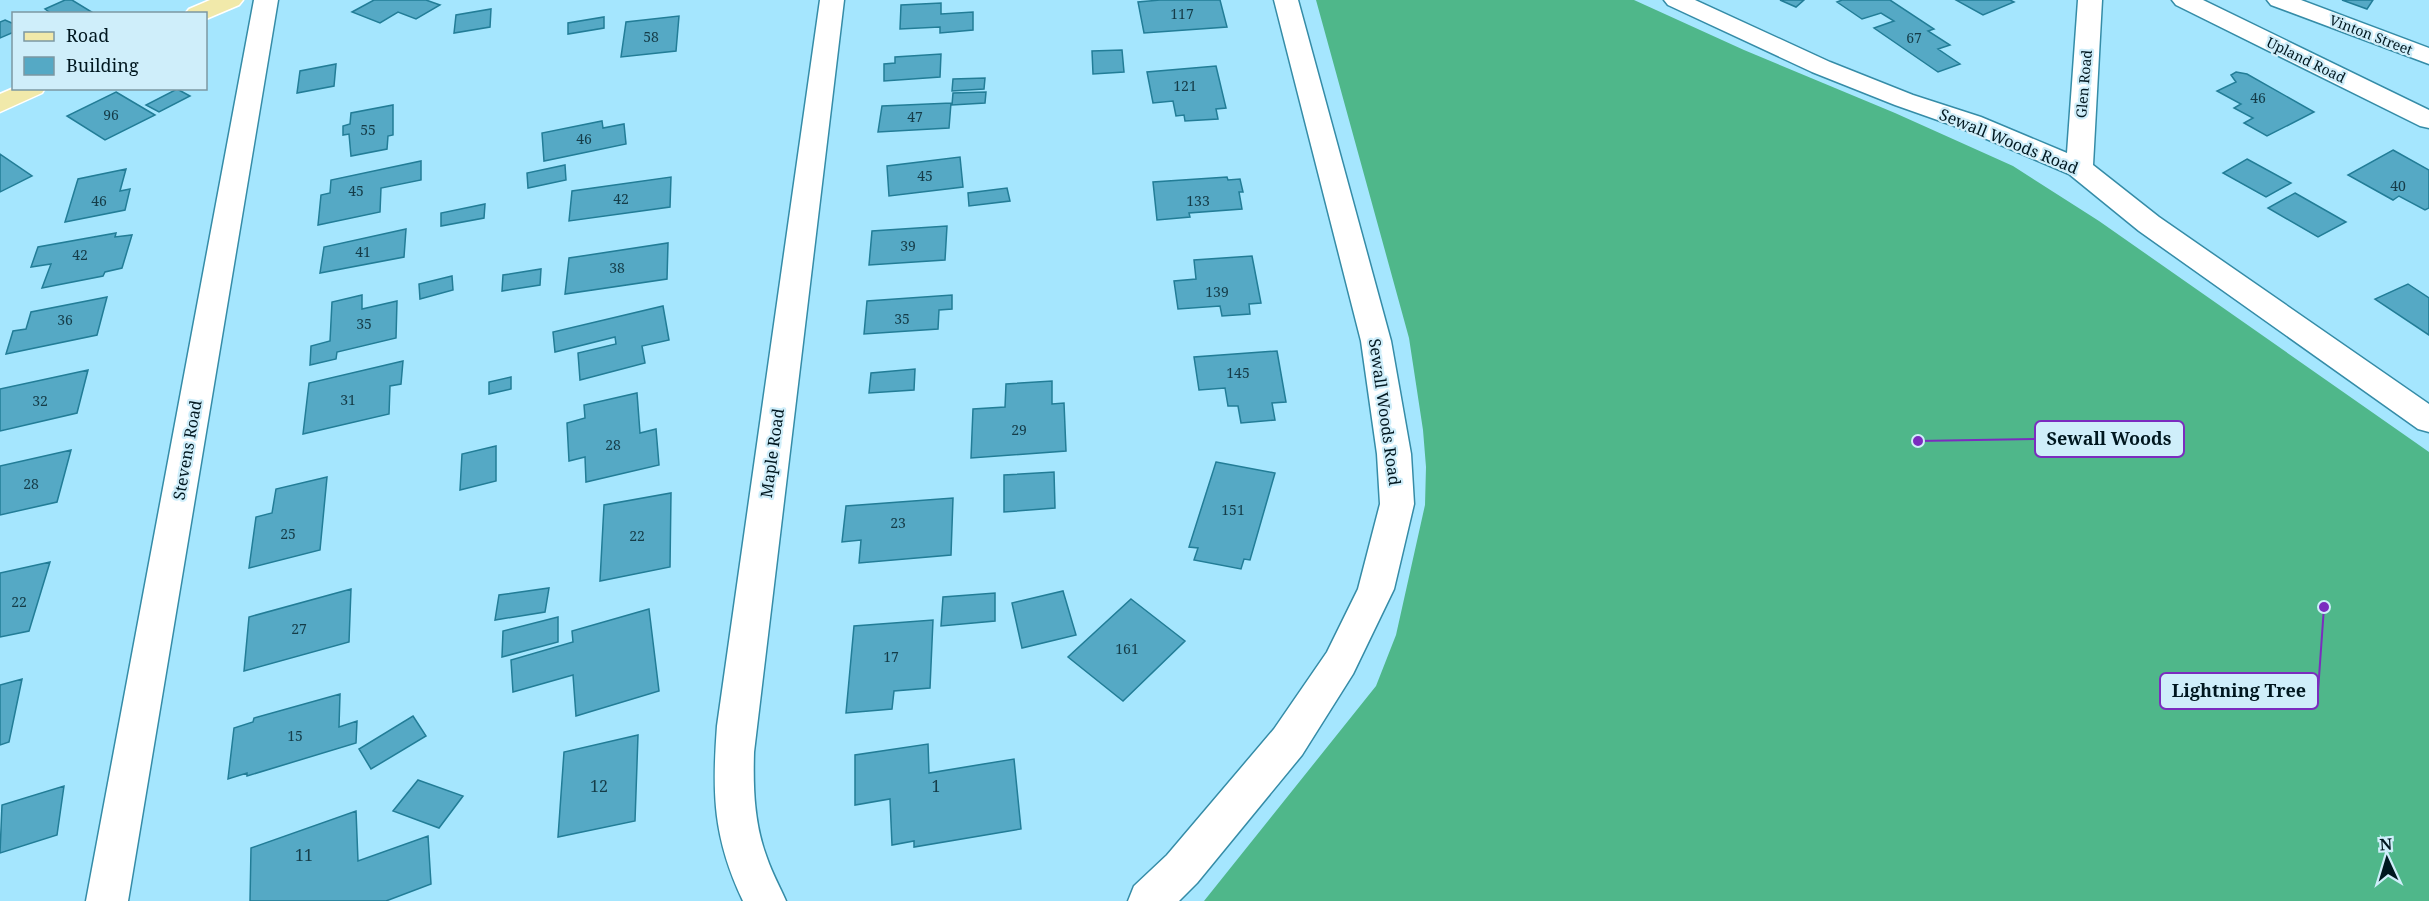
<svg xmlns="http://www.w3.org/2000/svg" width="2429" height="901" font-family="'Noto Serif',serif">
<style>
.forest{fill:#4fb78a}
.building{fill:#55a9c5;stroke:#227d97;stroke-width:1.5}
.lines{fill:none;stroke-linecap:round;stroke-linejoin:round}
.minor-casing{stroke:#358ca7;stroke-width:3}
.major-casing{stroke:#fff;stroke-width:3}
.minor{fill:#fff;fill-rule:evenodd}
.major{fill:#f1e9aa;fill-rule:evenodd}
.labels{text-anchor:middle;stroke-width:4.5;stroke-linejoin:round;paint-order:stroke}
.number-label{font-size:14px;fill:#153c48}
.far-street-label{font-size:14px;fill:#00171f;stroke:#cfeefa}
.street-label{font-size:16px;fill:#00171f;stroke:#cfeefa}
.near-number-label{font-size:16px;fill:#153c48}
.leader{fill:none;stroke:#7b2cbf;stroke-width:2}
.callout-dot{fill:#7b2cbf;stroke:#cfeefa;stroke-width:2}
.callout{fill:#cfeefa;stroke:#7b2cbf;stroke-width:2}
.callout-label{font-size:18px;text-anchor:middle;font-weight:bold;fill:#00171f}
</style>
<rect width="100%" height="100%" fill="#a5e6fe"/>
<!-- forest -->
<path class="forest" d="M1316,0H1634L1744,50L1895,113L2013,166L2099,221L2429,452V901H1204L1376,686L1396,635L1425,505L1426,467L1423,430L1409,338Z"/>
<!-- building -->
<path class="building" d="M65,0H72L95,14H46L49,12L45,9Z
M374,0H426L440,5L416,19L398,12L380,23L352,12Z
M1160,0H1220L1227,27L1144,33L1138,2Z
M1780,0H1804L1796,7Z
M1842,0H1890L1934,29L1928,31L1950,45L1938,49L1960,64L1938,72L1874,28L1894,21L1881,13L1862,19L1837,2Z
M1956,0H2010L2014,2L1983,15Z
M2342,0H2373L2367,9Z
M941,3V14L973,12V30L940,33V27L900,29L901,5Z
M491,9L490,27L454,33L456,15Z
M679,16L676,51L621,57L626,22Z
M604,17V28L568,34V23Z
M5,20L14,24V32L0,38V22Z
M1122,50L1124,72L1093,74L1092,51Z
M941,54L940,77L884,81V64L895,63V57Z
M336,64L334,86L297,93L300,71Z
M1216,66L1226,108L1216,109L1218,119L1185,121L1184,115L1176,116L1173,101L1153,103L1147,72Z
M2236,72L2247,74L2314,112L2267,136L2244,123L2253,118L2234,108L2241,104L2217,91L2236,82L2231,75Z
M985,78L984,89L952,91L953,79Z
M177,89L190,96L159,112L146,105Z
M116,92L155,115L105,140L67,116Z
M986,92L985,103L952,105L953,93Z
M951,103L949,128L878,132L882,106Z
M393,105V135L388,136L387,149L351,156L349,134L343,135V126L350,124L351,113Z
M602,121L603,128L624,124L626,144L544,161L542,133Z
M2393,150L2429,170V208L2425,210L2399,196L2393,200L2348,175Z
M0,154L32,176L0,192Z
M960,157L963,187L889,196L887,166Z
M2247,159L2291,183L2266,197L2223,173Z
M421,161V180L381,188L380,212L318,225L321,195L330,193L331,180Z
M565,165L566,180L528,188L527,173Z
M126,169L120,191L130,189L125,210L65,222L78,179Z
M671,177L670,207L569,221L572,191Z
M1227,177L1228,180L1240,179L1243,192H1239L1242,209L1189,213L1190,217L1157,220L1153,182Z
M1007,188L1010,201L969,206L968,193Z
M2295,193L2346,222L2318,237L2268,208Z
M485,204L484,218L441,226V213Z
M947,226L945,260L869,265L872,231Z
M406,229L404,257L320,273L324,247Z
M116,233L115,237L132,235L122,268L105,272L103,276L42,288L51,264L31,267L38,247Z
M668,243L667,279L565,294L569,258Z
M1252,256L1261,303L1249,304L1250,314L1222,316L1220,306L1178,309L1174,281L1196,279L1194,260Z
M541,269L540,285L502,291L503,275Z
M452,276L453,290L420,299L419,284Z
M2408,284L2429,298V335L2375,299Z
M362,295V309L397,301L396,338L337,352L336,359L310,365L311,346L330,341L332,302Z
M952,295V309L939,310L938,329L864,334L867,301Z
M107,297L97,335L6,354L13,331L26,329L31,312Z
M663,306L669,340L642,346L645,363L580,380L578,353L616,344L615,337L555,352L553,332Z
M1277,351L1286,402L1272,403L1275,420L1241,423L1238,406H1228L1225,388L1199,390L1194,357Z
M403,361L401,384L390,386L389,414L303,434L309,383Z
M915,369L914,390L869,393L871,373Z
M88,370L77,413L0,431V389Z
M511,377V389L489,394V382Z
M1052,381V404L1064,403L1066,451L971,458L973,409L1005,407L1006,384Z
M637,393L640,433L656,429L659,465L586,482L585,457L569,461L567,423L585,418L584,405Z
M496,446V481L460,490L462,454Z
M71,450L57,502L0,515V466Z
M1216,462L1275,473L1250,560L1244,559L1241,569L1194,560L1198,548L1189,547Z
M1054,472L1055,508L1004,512V475Z
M327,477L320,550L249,568L256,517L272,513L276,489Z
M671,493L670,567L600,581L604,505Z
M953,498L951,555L859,563L861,540L842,542L846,506Z
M50,562L29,631L0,637V573Z
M549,588L545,612L495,620L499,595Z
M351,589L349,642L244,671L249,617Z
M1063,591L1076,635L1022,648L1012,603Z
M995,593V621L941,626L943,597Z
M1131,599L1185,641L1123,701L1068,657Z
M649,609L659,691L576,716L573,675L513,692L511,660L573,642L572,631Z
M558,617V642L502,657L503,631Z
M933,620L930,688L894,691L892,709L846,713L854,626Z
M22,679L9,742L0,745V685Z
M340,694L339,727L357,721L356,743L247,776V773L228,779L234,728L253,722L254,718Z
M413,716L426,736L371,769L359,749Z
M638,735L635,821L558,837L564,752Z
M928,744L929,773L1014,759L1021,829L914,847V841L892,845L890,799L855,805V755Z
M418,780L463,796L439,828L393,811Z
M64,786L57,835L0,853L2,805Z
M356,811L358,861L428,836L431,884L386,901H250L251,848Z"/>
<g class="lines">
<!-- minor casing -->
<g class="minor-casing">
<path id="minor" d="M254,0H278L128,901H86Z
M820,0H844L754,752C753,788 754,824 767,858C772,873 780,887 786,901H743C713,838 712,794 717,726Z
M1274,0H1298L1391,341L1411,454L1414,504L1394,589L1353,674L1302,755L1197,883L1179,901H1128L1134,886L1167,855L1274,729L1327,652L1358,589L1380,504L1377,454L1361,341Z
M1664,0H1695L1830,62L1913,95L1981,117L2067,153L2078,0H2102L2093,165L2159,217L2429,404V432L2418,429L2139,231L2069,174L1963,129L1895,105L1812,72L1668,5Z
M2172,0H2203L2429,110V128L2420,126L2176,5Z
M2267,0H2301L2429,48V64L2271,5Z"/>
</g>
<!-- major casing -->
<g class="major-casing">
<path id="major" d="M210,0H243L239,5L206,19V14H185L189,9Z
M14,88H45L42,93L0,112V94Z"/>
</g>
<!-- minor -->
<use href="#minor" class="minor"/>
<!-- major -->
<use href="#major" class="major"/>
</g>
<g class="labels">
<!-- number labels -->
<g class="number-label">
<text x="1182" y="19">117</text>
<text x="651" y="42">58</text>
<text x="1914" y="43">67</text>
<text x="1185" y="91">121</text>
<text x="2258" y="103">46</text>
<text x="111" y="120">96</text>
<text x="915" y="122">47</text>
<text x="368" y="135">55</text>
<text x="584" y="144">46</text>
<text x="925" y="181">45</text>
<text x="2398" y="191">40</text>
<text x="356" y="196">45</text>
<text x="621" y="204">42</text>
<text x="99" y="206">46</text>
<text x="1198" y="206">133</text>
<text x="908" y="251">39</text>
<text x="363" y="257">41</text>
<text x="80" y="260">42</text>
<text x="617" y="273">38</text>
<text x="1217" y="297">139</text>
<text x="902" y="324">35</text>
<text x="65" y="325">36</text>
<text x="364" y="329">35</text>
<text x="1238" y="378">145</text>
<text x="348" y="405">31</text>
<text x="40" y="406">32</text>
<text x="1019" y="435">29</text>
<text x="613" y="450">28</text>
<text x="31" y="489">28</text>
<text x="1233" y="515">151</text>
<text x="898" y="528">23</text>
<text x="288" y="539">25</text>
<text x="637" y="541">22</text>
<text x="19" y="607">22</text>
<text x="299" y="634">27</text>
<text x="1127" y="654">161</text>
<text x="891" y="662">17</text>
<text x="295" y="741">15</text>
</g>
<!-- far-street labels -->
<g class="far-street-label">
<text transform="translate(2371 35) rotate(21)" y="5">Vinton Street</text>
<text transform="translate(2306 60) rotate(26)" y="5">Upland Road</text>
<text transform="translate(2084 84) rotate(-85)" y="5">Glen Road</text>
</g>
<!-- street labels -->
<g class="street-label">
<text transform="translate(2009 141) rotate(22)" y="6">Sewall Woods Road</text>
<text transform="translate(1385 412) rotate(82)" y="6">Sewall Woods Road</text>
<text transform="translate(187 450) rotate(-80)" y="6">Stevens Road</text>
<text transform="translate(772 453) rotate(-82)" y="6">Maple Road</text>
</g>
<!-- near-number labels -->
<g class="near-number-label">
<text x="599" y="792">12</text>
<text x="936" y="792">1</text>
<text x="304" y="861">11</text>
</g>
</g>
<!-- callouts -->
<path class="leader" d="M1918 441L2035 439M2324 607L2318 691"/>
<g class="callout-dot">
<circle cx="1918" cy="441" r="6"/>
<circle cx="2324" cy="607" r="6"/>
</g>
<g class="callout">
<rect x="2035" y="421" width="149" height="36" rx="6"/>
<rect x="2160" y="673" width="158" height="36" rx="6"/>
</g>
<g class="callout-label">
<text x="2109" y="445">Sewall Woods</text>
<text x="2239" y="697">Lightning Tree</text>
</g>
<!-- legend -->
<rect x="12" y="12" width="195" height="78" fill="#cfeefa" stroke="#7c98a2" stroke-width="1.5"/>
<rect x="24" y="32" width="30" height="9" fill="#f1e9aa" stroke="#7c98a2" stroke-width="1.5"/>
<text x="66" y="42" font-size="18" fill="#00171f">Road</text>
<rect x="24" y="57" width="30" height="18" fill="#55a9c5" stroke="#7c98a2" stroke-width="1.5"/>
<text x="66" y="72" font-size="18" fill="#00171f">Building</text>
<!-- north arrow -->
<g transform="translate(2387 859) rotate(356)" stroke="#cfeefa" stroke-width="4.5" paint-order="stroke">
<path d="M0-4.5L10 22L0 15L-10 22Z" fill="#00171f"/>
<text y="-9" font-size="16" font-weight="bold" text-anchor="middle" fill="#00171f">N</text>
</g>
</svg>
